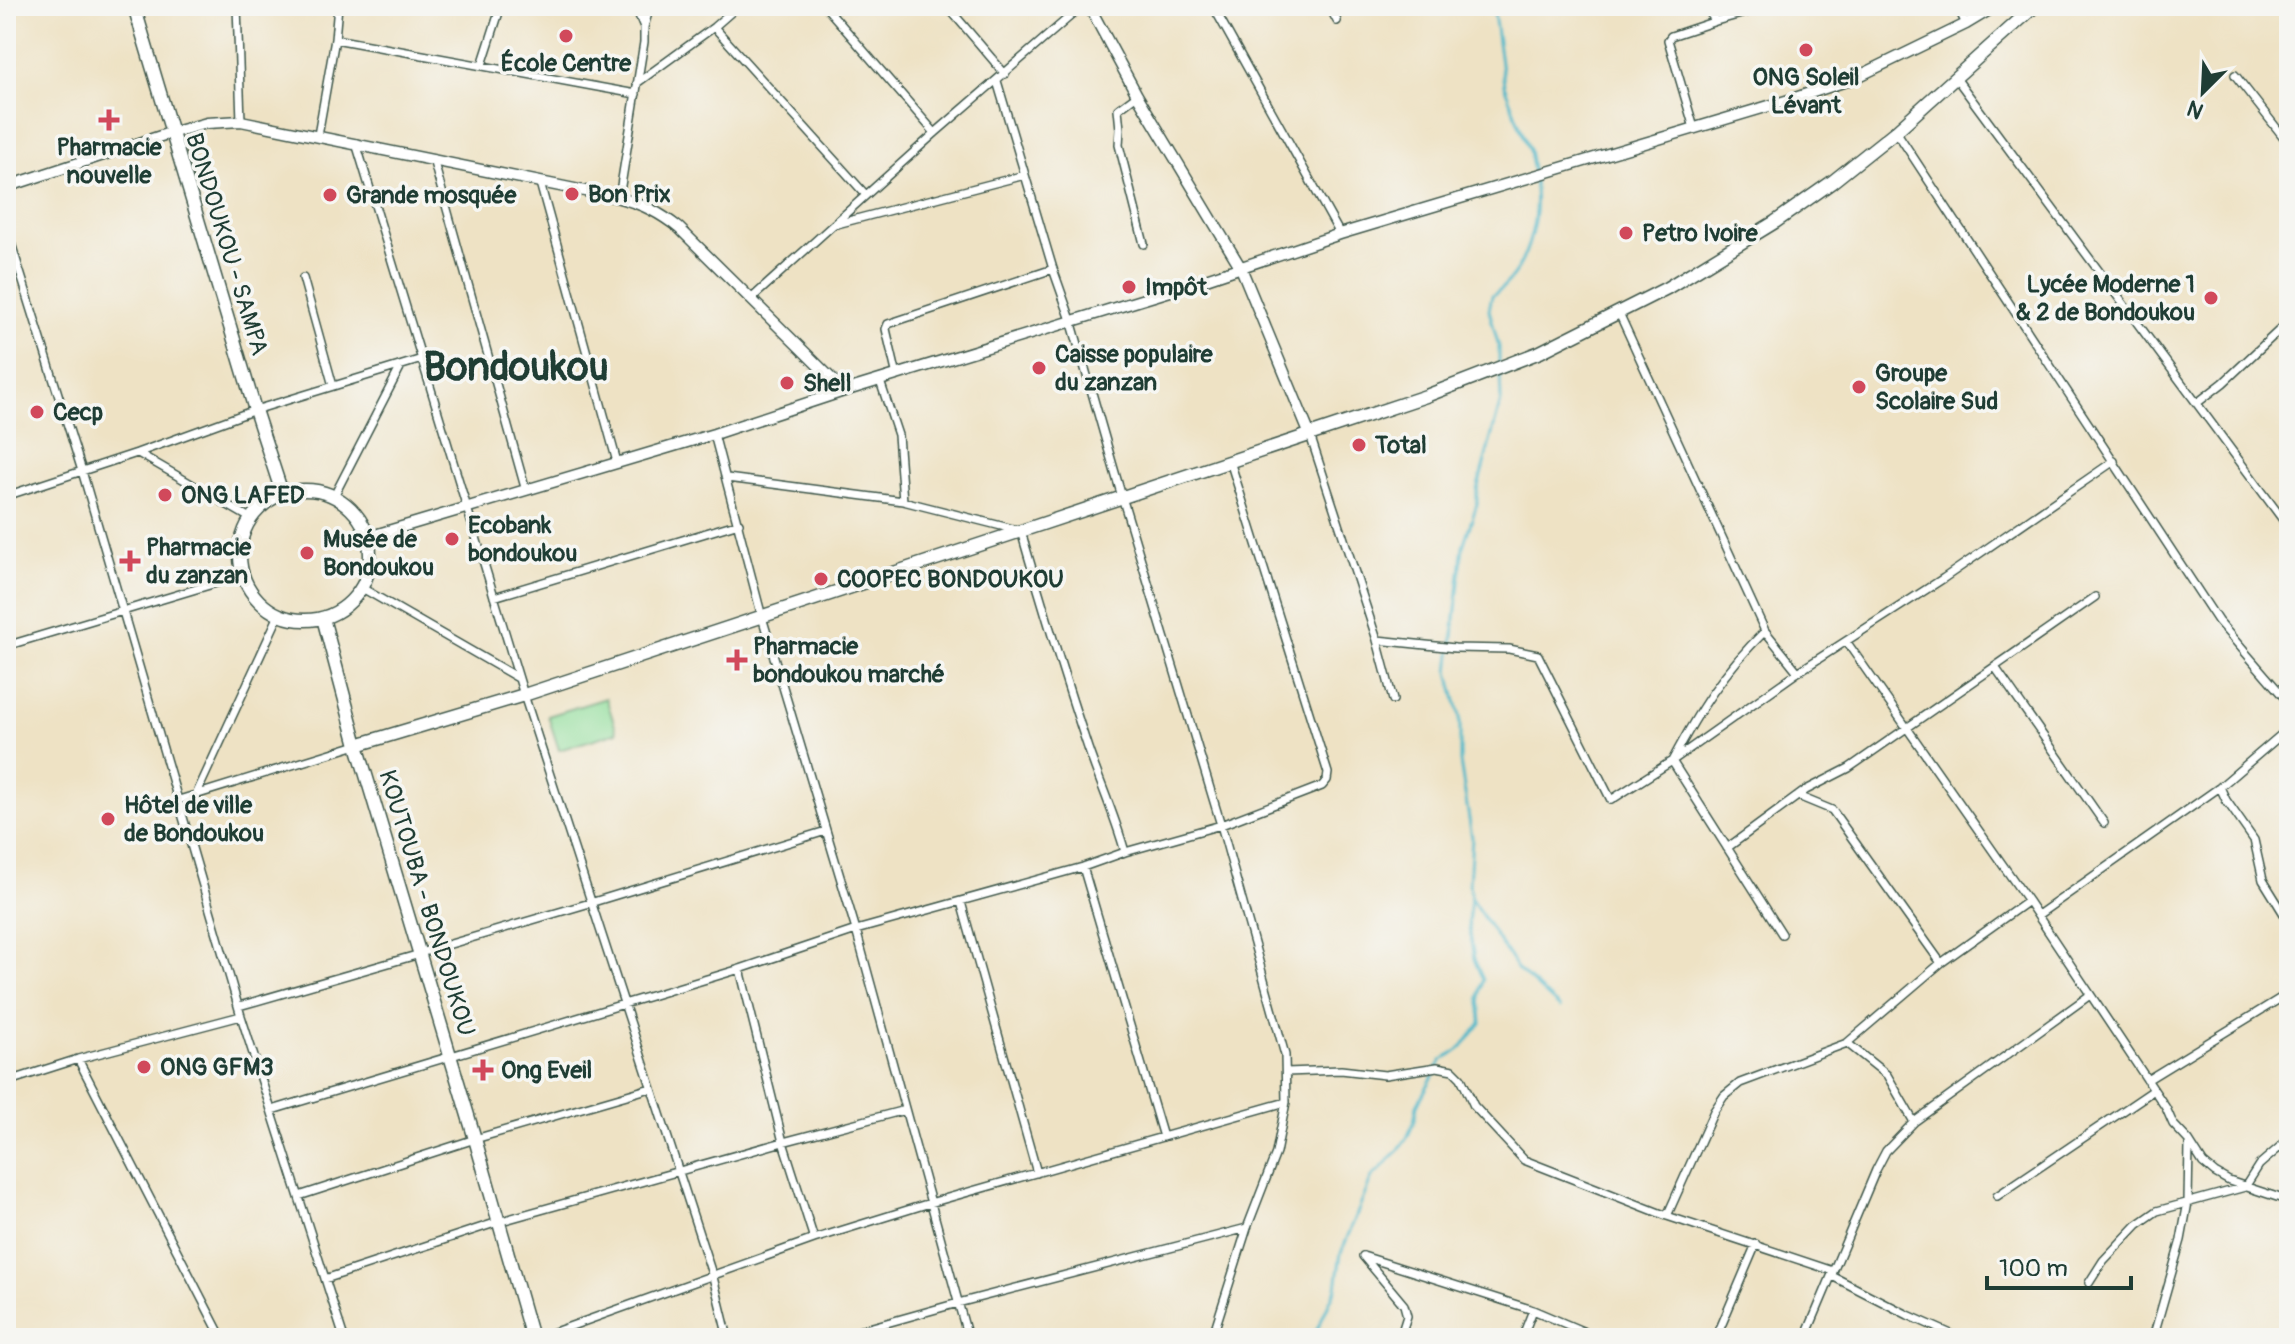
<svg xmlns="http://www.w3.org/2000/svg" width="2295" height="1344" font-family="Pangolin,sans-serif">
<style>
.green{fill:#92de9b;stroke:#588e68;stroke-width:2}
.lines{fill:none;stroke-linecap:round;stroke-linejoin:round}
.stream{stroke:#4cb7c9;stroke-width:3}
.street-casing{stroke:#3e564a;stroke-width:10}
.secondary-casing{stroke:#3e564a;stroke-width:13}
.primary-casing{stroke:#3e564a;stroke-width:15}
.street{stroke:#fff;stroke-width:7}
.secondary{stroke:#fff;stroke-width:10}
.primary{stroke:#fff;stroke-width:12}
.poi-dot{fill:#d1495b;stroke:#f6f6f2;stroke-width:3}
.labels{text-anchor:middle;stroke-width:7;stroke-linejoin:round;paint-order:stroke}
.poi-label{font-size:24px;font-weight:bold;fill:#1f3d34;stroke:#f6f6f2;text-anchor:start}
.street-label{font-size:24px;fill:#1f3d34;stroke:#f6f6f2}
.town-label{font-size:40px;font-weight:bold;fill:#1f3d34;stroke:#f6f6f2}
</style>
<rect width="100%" height="100%" fill="#f6f6f2"/>
<filter id="ink" filterUnits="userSpaceOnUse"><feTurbulence type="fractalNoise" baseFrequency=".0125" numOctaves="2"/><feDisplacementMap in="SourceGraphic" scale="16" xChannelSelector="R" yChannelSelector="G"/><feConvolveMatrix kernelMatrix="1 2 1 2 8 2 1 2 1" color-interpolation-filters="sRGB"/></filter>
<filter id="wash" filterUnits="userSpaceOnUse"><feTurbulence type="fractalNoise" baseFrequency=".006" numOctaves="4" result="noise"/><feDisplacementMap in="SourceGraphic" scale="32" xChannelSelector="R" yChannelSelector="G"/><feGaussianBlur stdDeviation="1.8" result="paint"/><feColorMatrix in="noise" values="0 0 0 0 0 0 0 0 0 0 0 0 0 0 0 0 0 1.4 0 .05"/><feComposite in="paint" operator="in"/></filter>
<g filter="url(#wash)">
<rect width="100%" height="100%" fill="#eee2c4"/>
<!-- green -->
<path class="green" d="M606,698L617,732L559,750L548,716Z"/>
<g class="lines">
<!-- stream -->
<path class="stream" d="M1493,6L1504,85L1529,150L1533,173
M1499,365V347L1489,310L1492,295C1527,275 1540,218 1534,180
M1472,900L1518,970L1560,1008
M1313,1338L1336,1288L1341,1253L1372,1177L1397,1152L1407,1138L1414,1122L1417,1105L1442,1060L1459,1050L1481,1023L1479,997L1483,980L1474,959L1468,922L1471,898L1469,884L1472,838L1460,762V717L1449,672L1463,546L1477,504V490L1501,401L1500,372"/>
</g>
</g>
<g filter="url(#ink)">
<g class="lines">
<!-- street casing -->
<g class="street-casing">
<path id="street" d="M237,6L241,121
M635,6L644,27
M825,6L935,133
M947,6L1005,74
M1213,6L1340,234
M1329,6L1337,21
M1957,6L1966,24
M1716,21L1770,6
M714,27L866,195
M335,39L636,94
M482,65L501,6
M2235,75L2289,144
M1956,78L2289,528
M637,83L714,27L738,6
M1137,95L1118,109L1120,129L1119,145L1144,244
M1694,128L1668,40L1671,36L1716,21L1704,6
M1896,131L2218,621L2289,703
M318,135L335,39L338,6
M356,143L524,695L713,1277L728,1338
M433,159L526,491
M540,183L617,462
M619,198L644,42V27L650,6
M837,224L1025,175
M6,227L82,471L241,1016L344,1338
M303,278L333,386
M752,298L935,133L1082,6
M1619,313L1765,631L1798,672
M897,376L886,329L888,324L1053,269
M880,381L898,435L903,501
M2197,403L2223,383L2289,321
M714,434L762,617L856,930L968,1338
M1310,435L1377,640L1393,700
M138,453L250,518
M727,478L903,501L1021,531C1042,604 1064,676 1088,748C1100,783 1115,816 1125,852
M6,496L137,453L255,410L422,359
M334,496L401,366
M362,588L518,678
M494,597L739,523
M1765,631C1723,672 1699,710 1672,761L1782,934
M1377,640L1455,648L1509,649L1538,655L1611,800L1672,761L1798,672L1944,578L2114,461
M1846,641L2028,901L2166,1108L2173,1124L2189,1141L2203,1163L2215,1173L2229,1181L2289,1201
M6,646L243,575
M1995,667L2104,823
M2220,787L2226,800L2254,840L2263,880L2289,922
M196,795L279,615
M1798,796L1832,810L1941,963
M179,800L357,745
M1727,848L1806,790L1849,768L2095,597
M1083,867L1163,1137
M961,902L1037,1173
M2038,915L2220,787L2289,728
M420,953L590,903L826,831
M740,969L783,1142L814,1239
M239,1006L420,954
M1847,1043L1887,1075L1914,1122
M78,1059L222,1338
M1286,1072L1341,1070L1385,1075L1437,1067L1453,1070L1461,1078L1474,1106L1524,1160L1667,1216L1833,1271
M2147,1080L2289,993
M6,1082L78,1059L241,1016
M272,1110L740,969L856,930L1083,867L1125,852L1221,825L1322,786L1327,780L1328,773L1230,461
M299,1196L475,1139L651,1088
M1997,1196L2154,1090
M1667,1216L1714,1111L1724,1096L1740,1083L1847,1043L1941,963L2028,901
M1363,1256L1533,1310
M1363,1256L1404,1305L1407,1316L1400,1338
M1832,1276L1908,1315L1960,1338
M325,1279L498,1222L783,1142L905,1110
M2089,1283L2103,1261L2137,1225L2157,1211L2245,1187L2259,1165L2289,1139
M538,1338L814,1239L930,1203L1286,1102
M833,1338L958,1303L1247,1228L1276,1153L1286,1102L1285,1055L1221,825L1122,497L1071,320L1053,269L997,81
M1212,1338L1247,1228
M1522,1338L1533,1310L1599,1338
M1716,1338L1756,1244
M1805,1338L1876,1170L1886,1151L1914,1122L2090,995
M2153,1338L2181,1240L2188,1202L2189,1144"/>
</g>
<!-- secondary casing -->
<g class="secondary-casing">
<path id="secondary" d="M1089,6L1137,95L1241,268L1310,435
M6,187L170,133L207,123L241,121L619,198C643,204 660,213 679,228L844,391
M368,537L714,434L844,391L1167,292L1340,234L1789,100L1855,78L1966,24L1996,6"/>
</g>
<!-- primary casing -->
<g class="primary-casing">
<path id="primary" d="M134,6L255,410L282,493
M240 555a65 65 0 1 1 130 0a65 65 0 1 1-130 0Z
M323,618L357,745L475,1139L532,1338
M357,745L524,695L1021,531L1426,396L1540,352L1667,288L1775,222L1832,182L1896,131L2035,6"/>
</g>
<!-- street -->
<use href="#street" class="street"/>
<!-- secondary -->
<use href="#secondary" class="secondary"/>
<!-- primary -->
<use href="#primary" class="primary"/>
</g>
</g>
<!-- markers -->
<g class="poi-dot">
<circle cx="566" cy="36" r="8"/>
<circle cx="1806" cy="50" r="8"/>
<path d="M105 108h8v8h8v8h-8v8h-8v-8h-8v-8h8z"/>
<circle cx="572" cy="194" r="8"/>
<circle cx="330" cy="195" r="8"/>
<circle cx="1626" cy="233" r="8"/>
<circle cx="1129" cy="287" r="8"/>
<circle cx="2211" cy="298" r="8"/>
<circle cx="1039" cy="368" r="8"/>
<circle cx="787" cy="383" r="8"/>
<circle cx="1859" cy="387" r="8"/>
<circle cx="37" cy="412" r="8"/>
<circle cx="1359" cy="445" r="8"/>
<circle cx="165" cy="495" r="8"/>
<circle cx="452" cy="539" r="8"/>
<circle cx="307" cy="553" r="8"/>
<path d="M126 549h8v8h8v8h-8v8h-8v-8h-8v-8h8z"/>
<circle cx="821" cy="579" r="8"/>
<path d="M733 648h8v8h8v8h-8v8h-8v-8h-8v-8h8z"/>
<circle cx="108" cy="819" r="8"/>
<circle cx="144" cy="1067" r="8"/>
<path d="M479 1058h8v8h8v8h-8v8h-8v-8h-8v-8h8z"/>
</g>
<g class="labels">
<!-- poi labels -->
<g class="poi-label">
<text x="566" y="71" text-anchor="middle">École Centre</text>
<text x="1806" y="85" text-anchor="middle">ONG Soleil<tspan x="1806" dy="28">Lévant</tspan></text>
<text x="109" y="155" text-anchor="middle">Pharmacie<tspan x="109" dy="28">nouvelle</tspan></text>
<text x="588" y="202">Bon Prix</text>
<text x="346" y="203">Grande mosquée</text>
<text x="1642" y="241">Petro Ivoire</text>
<text x="2195" y="292" text-anchor="end">Lycée Moderne 1<tspan x="2195" dy="28">&amp; 2 de Bondoukou</tspan></text>
<text x="1145" y="295">Impôt</text>
<text x="1055" y="362">Caisse populaire<tspan x="1055" dy="28">du zanzan</tspan></text>
<text x="1875" y="381">Groupe<tspan x="1875" dy="28">Scolaire Sud</tspan></text>
<text x="803" y="391">Shell</text>
<text x="53" y="420">Cecp</text>
<text x="1375" y="453">Total</text>
<text x="181" y="503">ONG LAFED</text>
<text x="468" y="533">Ecobank<tspan x="468" dy="28">bondoukou</tspan></text>
<text x="323" y="547">Musée de<tspan x="323" dy="28">Bondoukou</tspan></text>
<text x="146" y="555">Pharmacie<tspan x="146" dy="28">du zanzan</tspan></text>
<text x="837" y="587">COOPEC BONDOUKOU</text>
<text x="753" y="654">Pharmacie<tspan x="753" dy="28">bondoukou marché</tspan></text>
<text x="124" y="813">Hôtel de ville<tspan x="124" dy="28">de Bondoukou</tspan></text>
<text x="160" y="1075">ONG GFM3</text>
<text x="501" y="1078">Ong Eveil</text>
</g>
<!-- street labels -->
<g class="street-label">
<text transform="translate(227 244) rotate(73)" y="8">BONDOUKOU - SAMPA</text>
<text transform="translate(427 903) rotate(73)" y="8">KOUTOUBA - BONDOUKOU</text>
</g>
<!-- town labels -->
<g class="town-label">
<text x="516" y="380">Bondoukou</text>
</g>
</g>
<!-- margin -->
<rect width="2295" height="1344" fill="none" stroke="#f6f6f2" stroke-width="32"/>
<!-- north arrow -->
<g transform="translate(2203 92) rotate(204)" stroke="#f6f6f2" stroke-width="6" paint-order="stroke">
<path d="M0-6L14 30L0 20L-14 30Z" fill="#1f3d34"/>
<text y="-12" font-size="22" font-weight="bold" text-anchor="middle" fill="#1f3d34">N</text>
</g>
<!-- scale -->
<path d="M1987 1276v12h144v-12" fill="none" stroke="#1f3d34" stroke-width="4"/>
<text x="1999" y="1276" font-size="24" fill="#1f3d34" stroke="#f6f6f2" stroke-width="6" paint-order="stroke">100 m</text>
</svg>
